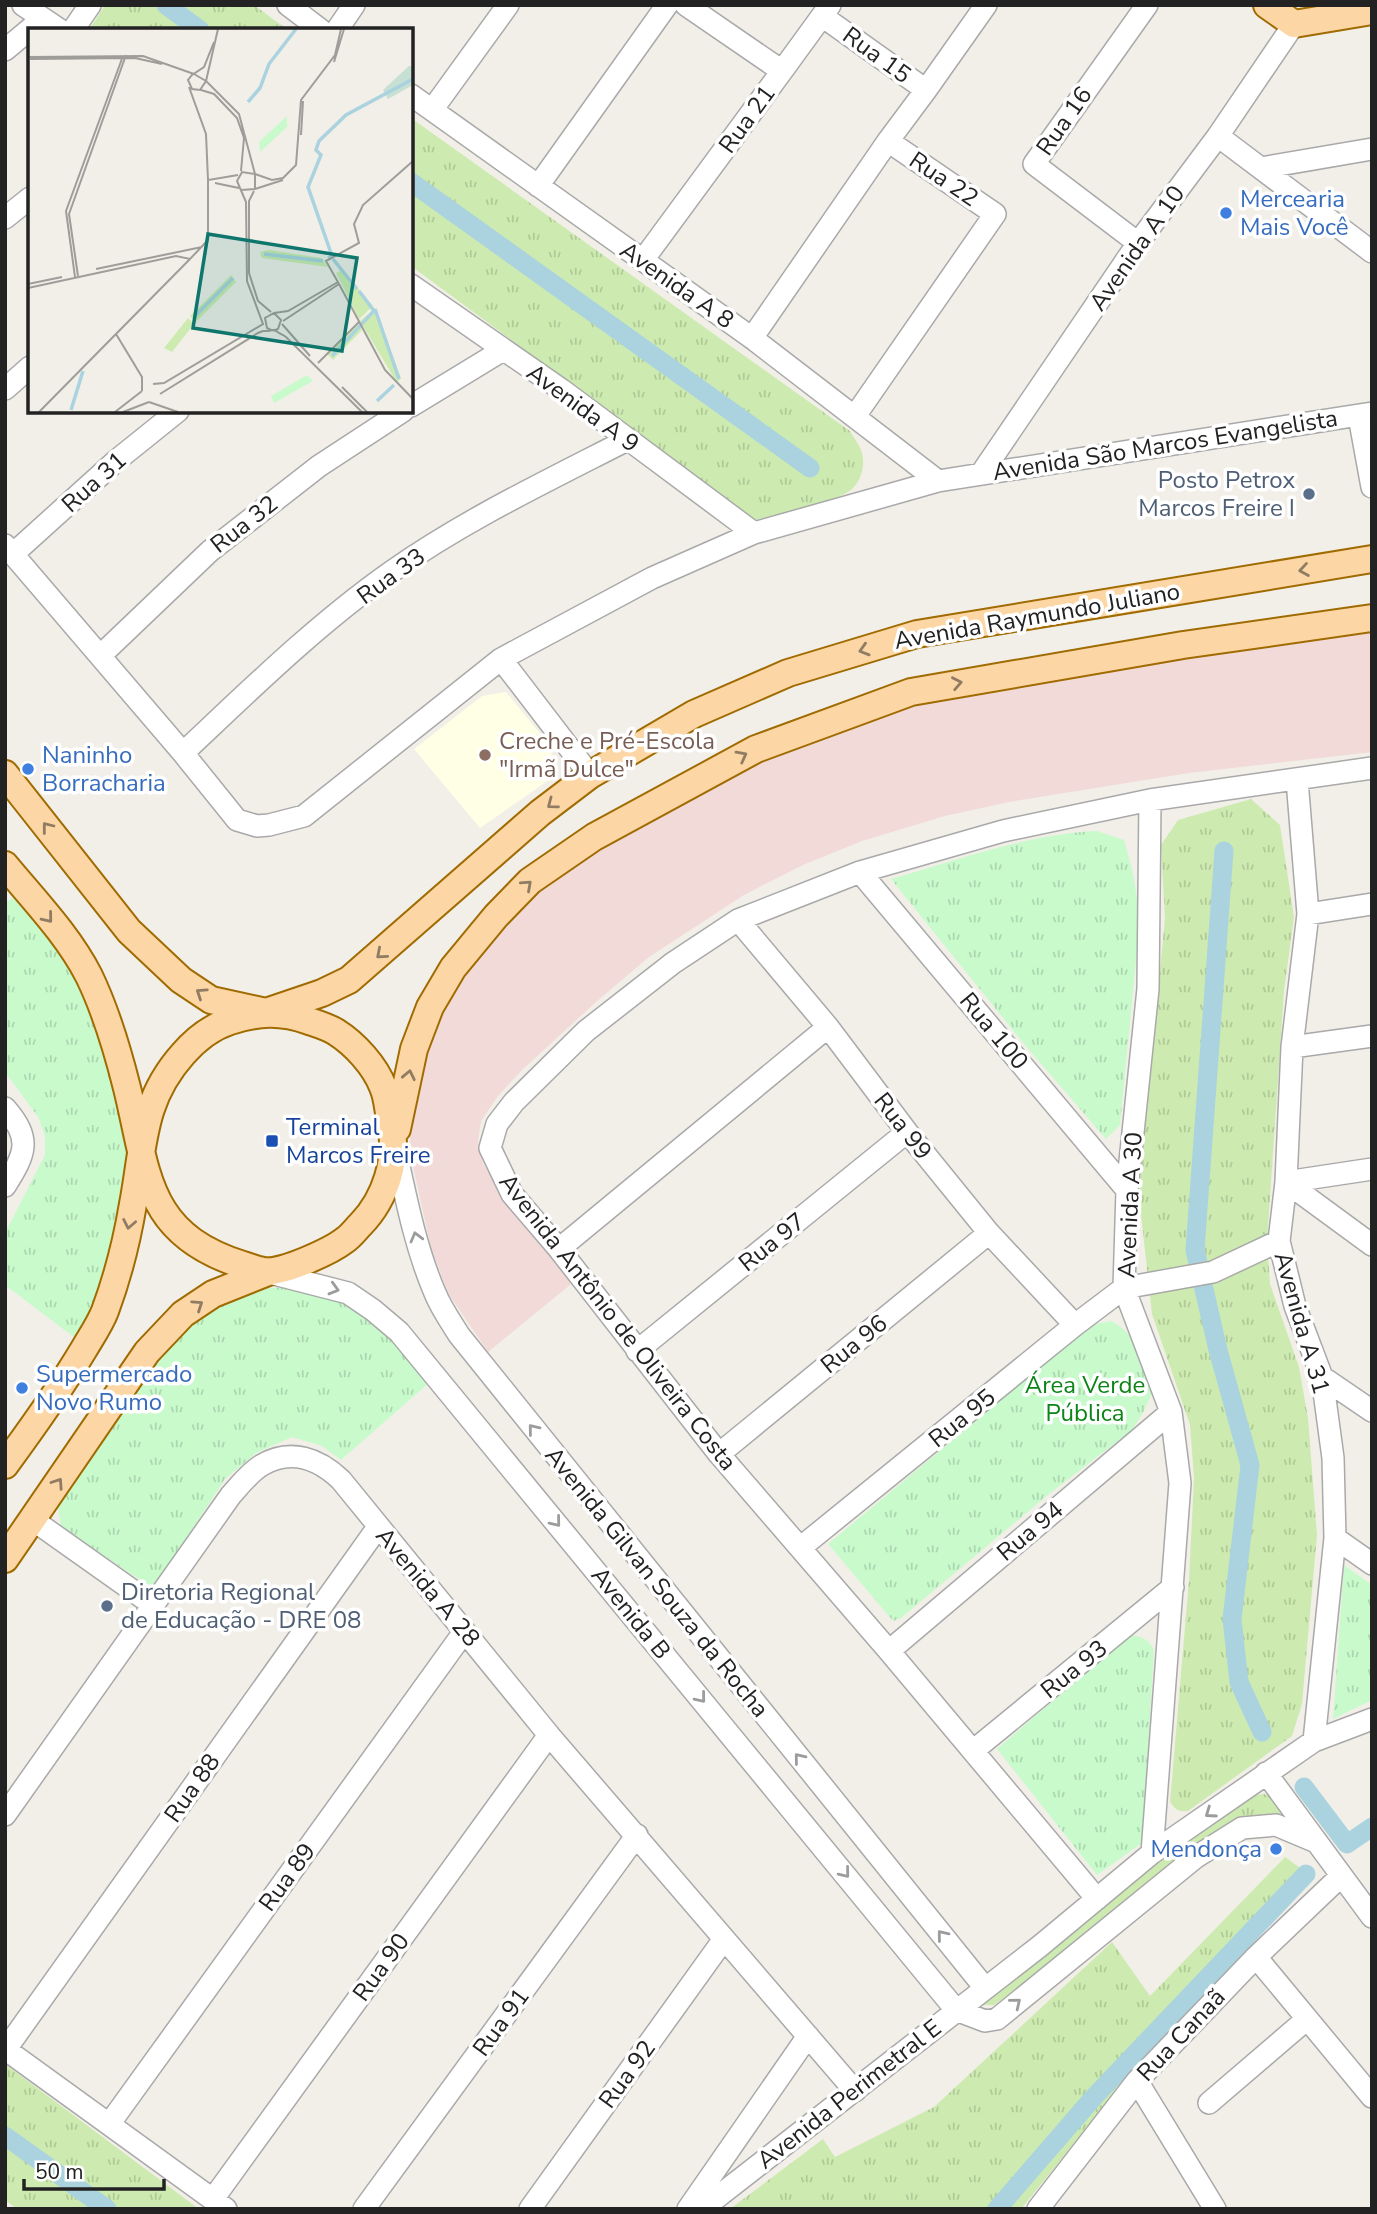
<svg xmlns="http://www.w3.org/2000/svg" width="1377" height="2214" font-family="'Nunito Sans',sans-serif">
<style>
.commercial{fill:#f2dad9}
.education{fill:#ffffe5}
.grass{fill:url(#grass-tufts)}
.park{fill:url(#park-tufts)}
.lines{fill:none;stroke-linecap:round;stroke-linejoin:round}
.canal{stroke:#aad3df;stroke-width:19}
.minor-casing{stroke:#a9a9a9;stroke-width:24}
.major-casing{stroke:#a06b00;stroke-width:30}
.minor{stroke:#fff;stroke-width:21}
.major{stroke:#fcd6a4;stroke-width:26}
.oneway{stroke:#8f7c63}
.oneway2{stroke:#9c9c9c}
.shop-dot{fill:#3f7fe0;stroke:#fff;stroke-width:2.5}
.service-dot{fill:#5c6f8a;stroke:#fff;stroke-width:2.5}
.education-dot{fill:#8d6e63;stroke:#fff;stroke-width:2.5}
.transit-dot{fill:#1a4fb4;stroke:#fff;stroke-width:2.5}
.labels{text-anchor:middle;stroke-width:7;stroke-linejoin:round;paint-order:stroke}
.street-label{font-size:24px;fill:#222;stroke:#fff}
.shop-label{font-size:24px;fill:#366cbe;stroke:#fff;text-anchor:start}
.service-label{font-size:24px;fill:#4e5e75;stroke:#fff;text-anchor:end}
.education-label{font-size:24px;fill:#785e54;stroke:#fff;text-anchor:start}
.transit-label{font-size:24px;fill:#164399;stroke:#fff;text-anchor:start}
.park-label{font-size:24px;fill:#0c8416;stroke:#fff}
.inset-river{fill:none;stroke:#aad3df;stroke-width:3.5}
.inset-road{fill:none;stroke:#9f9d99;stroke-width:2}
.view{fill:#0f766e;fill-opacity:0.15;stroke:#0f766e;stroke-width:3.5}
.inset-edge{fill:none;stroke:#222;stroke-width:3.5}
</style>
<defs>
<pattern id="grass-tufts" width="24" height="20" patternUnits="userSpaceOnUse" patternTransform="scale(1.75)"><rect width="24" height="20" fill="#cdebb0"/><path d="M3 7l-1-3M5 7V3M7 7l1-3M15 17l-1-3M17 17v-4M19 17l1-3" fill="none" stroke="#b0c997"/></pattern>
<pattern id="park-tufts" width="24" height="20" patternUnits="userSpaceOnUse" patternTransform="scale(1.75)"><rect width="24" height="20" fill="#c8facc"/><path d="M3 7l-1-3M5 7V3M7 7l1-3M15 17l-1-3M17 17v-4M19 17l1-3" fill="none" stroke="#acd6af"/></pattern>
</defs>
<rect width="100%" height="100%" fill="#f2efe9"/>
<!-- commercial -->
<path class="commercial" d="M1372,632V752L1189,773L1009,802L945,816L862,841L803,865L744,895L649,957L596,1002L522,1070L498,1096L481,1121L478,1142L483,1164L515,1212L570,1276V1285L488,1352L448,1293L431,1248L411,1157L409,1120L415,1083L448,991L505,917L555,876L644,822L783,746L913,702L1287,636Z"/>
<!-- education -->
<path class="education" d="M506,692L547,742L554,760L549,780L480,828L414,749L482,696Z"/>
<!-- grass -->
<path class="grass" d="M105,5H254L288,30H89Z
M411,118L850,431C853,437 859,444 861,450C866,463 862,481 851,490C832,504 780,513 756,520L411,266Z
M1251,799L1280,825L1294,917L1284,991L1267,1242L1270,1284L1299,1367L1308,1418L1317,1535L1302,1704L1292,1736L1188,1811C1178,1812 1176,1810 1170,1802L1189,1580L1194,1478L1190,1425L1152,1314L1139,1196L1165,918L1161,845L1178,820Z
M1265,1794L1274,1798L1294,1820L1273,1816H1248L1212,1833L1146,1884L1055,1962L994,2005H980L1106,1898L1253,1795Z
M1285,1857L1314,1878L1153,2046L1021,2209H730L823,2139L835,2157L934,2107L1112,1942L1150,1996Z
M5,2064L199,2209H17L5,2200Z"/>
<!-- park -->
<path class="park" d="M1097,831L1124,840L1133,873L1140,919L1120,1125L1106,1139L1024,1044L891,879C958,860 1027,834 1097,831Z
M19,892L48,925L96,1009L125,1118L128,1166L109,1263L96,1299L75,1338L5,1285V1233L45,1155V1136L38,1117L5,1072V904Z
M269,1288C281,1288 295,1286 307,1289C359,1300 400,1341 430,1382L341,1460L322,1446L292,1437L256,1453L225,1479L153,1589L61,1526L58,1507L111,1422L166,1344L183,1326L238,1294Z
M1111,1321C1139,1334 1143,1364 1153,1391L1144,1411L1132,1430L1049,1494L901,1618L893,1621L828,1544L1091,1325Z
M1344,1565L1372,1585V1700L1333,1719Z
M1129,1635C1141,1636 1149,1639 1154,1650L1142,1843L1097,1875L997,1749Z"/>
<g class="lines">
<!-- canal -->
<path class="canal" d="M166,5L200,30
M411,182L810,468
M1224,851L1195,1250L1218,1350L1250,1465L1232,1619L1239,1682L1262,1732
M1304,1787L1347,1844L1372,1827
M5,2136L107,2209
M997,2209L1093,2098L1306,1874"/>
<!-- minor casing -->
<g class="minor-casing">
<path id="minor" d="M23,5L60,30
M288,5L321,30
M830,5L822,16L926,90L986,5
M73,30L90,5
M337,30L354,5
M5,50L42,19
M782,71L822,16
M411,95L752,338L938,481
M432,110L508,5
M1218,136L1372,252
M888,141L926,90
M1261,168L1372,149
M538,186L667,5
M5,218L30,198
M1138,243L1034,164L1147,5
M643,260L782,71L686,5
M411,285L562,390L754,533
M752,338L888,141L995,214L855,416
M5,389L30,367
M411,406L503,350
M1359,416L1372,487
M981,474L1138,243L1218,136L1294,24
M5,545L183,753L237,820L257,826L269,825L304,816L501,659L652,578L754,533L938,481L1372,413
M13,554L117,460L178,411
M100,656L210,551L319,466L403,411
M501,659L590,775
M183,753C250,690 316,625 391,572C465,520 547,481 627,440
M1297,780L1308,914L1292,1047L1286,1182L1279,1241L1295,1306L1322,1377L1333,1458L1335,1538L1314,1741
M1150,800L1148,989L1127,1190L1124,1288L1171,1412L1180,1483L1152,1853
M860,872L1127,1190
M1308,914L1372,904
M738,920L828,1027L907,1132L989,1233L1075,1325
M1292,1047L1372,1036
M5,1108C32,1139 26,1153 5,1186
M396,1152C406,1199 416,1249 435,1293C441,1308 451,1322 459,1335L985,1988
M1286,1182L1372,1245
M1286,1182L1372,1169
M559,1249L828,1027
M270,1273L348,1293L373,1310L399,1332L956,2010L985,2021L997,2019L1196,1857L1242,1828L1276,1825L1314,1841
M637,1351L907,1132
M1322,1377L1372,1411
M719,1454L989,1233
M33,1520L153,1605
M1335,1538L1372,1564
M800,1548L1075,1325L1124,1288L1213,1272L1279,1241
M889,1651L1171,1412
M974,1750L1173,1587
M1266,1773L1372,1917
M5,1815L231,1495C240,1485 250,1472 262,1465C291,1448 319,1459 341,1480L549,1735L855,2091
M1097,1899L889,1651L719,1454L559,1249L512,1194L490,1148L497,1124L514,1102L586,1031L673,963L738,920L860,872L1003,831L1150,800L1372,768
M1256,1957L1372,2097
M5,2049L226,2209
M6,2049L378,1527
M1137,2081L1215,2209
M1209,2103L1307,2019
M110,2123L464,1632
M213,2199L549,1735
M364,2209L637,1835
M530,2209L724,1939
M688,2209L808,2036
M702,2209L1040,1946L1152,1853L1314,1741L1372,1719
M1038,2209L1137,2081L1256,1957L1341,1876"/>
</g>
<!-- major casing -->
<g class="major-casing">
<path id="major" d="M1267,5L1294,24L1372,11
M5,774L129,931L181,980L211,1000L266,1012L322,993L349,980L540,813L590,775L694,714L788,673L917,634L1372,559
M5,865C34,900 68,935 89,976C105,1009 118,1052 127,1088C148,1173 144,1234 243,1265C250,1267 257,1270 264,1271C281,1274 331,1251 345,1240C351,1236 356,1229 361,1224C386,1198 398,1159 391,1123C388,1112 388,1098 383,1087C375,1066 355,1044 336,1032C328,1027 318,1024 309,1021C281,1011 258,1012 230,1021C212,1027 196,1039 183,1054C141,1101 144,1146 133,1204C127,1240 118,1276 105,1311C100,1324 91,1337 84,1349C60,1389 33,1427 5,1465
M397,1129L414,1049L430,1007L453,968L496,916L530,881L594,837L756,749L911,692L1183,645L1372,618
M5,1559L147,1352L183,1314L213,1294L268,1272"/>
</g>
<!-- minor -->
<use href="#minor" class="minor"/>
<!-- major -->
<use href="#major" class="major"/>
</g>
<!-- one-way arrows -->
<defs><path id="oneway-chevron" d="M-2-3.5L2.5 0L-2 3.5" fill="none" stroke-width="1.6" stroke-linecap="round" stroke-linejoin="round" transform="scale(1.75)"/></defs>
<g class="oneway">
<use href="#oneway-chevron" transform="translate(1304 570) rotate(171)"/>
<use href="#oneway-chevron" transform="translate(864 650) rotate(163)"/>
<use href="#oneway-chevron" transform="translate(957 683) rotate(-11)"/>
<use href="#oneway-chevron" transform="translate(742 756) rotate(-28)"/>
<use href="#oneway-chevron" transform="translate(552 804) rotate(143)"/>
<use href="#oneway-chevron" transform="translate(47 827) rotate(-128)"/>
<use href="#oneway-chevron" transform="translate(527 885) rotate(-42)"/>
<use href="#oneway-chevron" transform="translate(48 918) rotate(51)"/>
<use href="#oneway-chevron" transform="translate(381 954) rotate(139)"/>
<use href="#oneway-chevron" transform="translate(201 993) rotate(-146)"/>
<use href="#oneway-chevron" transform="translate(409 1075) rotate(-78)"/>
<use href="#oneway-chevron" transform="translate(129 1224) rotate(101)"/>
<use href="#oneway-chevron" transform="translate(198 1305) rotate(-34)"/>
<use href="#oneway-chevron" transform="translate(58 1483) rotate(-56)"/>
</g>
<g class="oneway2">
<use href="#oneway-chevron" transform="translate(416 1237) rotate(-105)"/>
<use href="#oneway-chevron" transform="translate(334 1289) rotate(16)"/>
<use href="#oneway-chevron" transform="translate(533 1429) rotate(-129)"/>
<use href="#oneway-chevron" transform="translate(556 1522) rotate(51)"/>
<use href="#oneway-chevron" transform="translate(701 1698) rotate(51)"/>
<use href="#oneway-chevron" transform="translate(799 1758) rotate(-129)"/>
<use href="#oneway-chevron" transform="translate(1210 1813) rotate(145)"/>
<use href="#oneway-chevron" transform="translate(845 1873) rotate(51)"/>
<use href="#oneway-chevron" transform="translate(942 1935) rotate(-129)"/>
<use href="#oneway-chevron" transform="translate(1016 2003) rotate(-39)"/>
</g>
<!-- markers -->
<g class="shop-dot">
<circle cx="1226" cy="213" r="7"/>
<circle cx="28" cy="769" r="7"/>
<circle cx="22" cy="1388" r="7"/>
<circle cx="1276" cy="1849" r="7"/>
</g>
<g class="service-dot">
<circle cx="1309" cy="494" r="7"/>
<circle cx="107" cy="1606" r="7"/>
</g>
<circle class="education-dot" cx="485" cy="755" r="7"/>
<rect class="transit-dot" x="265" y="1134" width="14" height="14" rx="3.5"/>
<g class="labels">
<!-- street labels -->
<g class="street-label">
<text transform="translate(877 55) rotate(36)" y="8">Rua 15</text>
<text transform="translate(747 119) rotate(-54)" y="8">Rua 21</text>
<text transform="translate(1064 121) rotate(-55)" y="8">Rua 16</text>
<text transform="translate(944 179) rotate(34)" y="8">Rua 22</text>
<text transform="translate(1137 248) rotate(-55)" y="8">Avenida A 10</text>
<text transform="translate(677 285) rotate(35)" y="8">Avenida A 8</text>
<text transform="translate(583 408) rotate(36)" y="8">Avenida A 9</text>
<text transform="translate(1165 445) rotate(-9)" y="8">Avenida São Marcos Evangelista</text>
<text transform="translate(94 482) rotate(-42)" y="8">Rua 31</text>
<text transform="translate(244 524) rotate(-38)" y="8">Rua 32</text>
<text transform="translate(391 576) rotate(-36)" y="8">Rua 33</text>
<text transform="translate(1037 616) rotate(-10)" y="8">Avenida Raymundo Juliano</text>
<text transform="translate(994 1031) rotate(50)" y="8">Rua 100</text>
<text transform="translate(903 1126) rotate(52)" y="8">Rua 99</text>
<text transform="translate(1130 1205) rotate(-87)" y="8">Avenida A 30</text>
<text transform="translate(772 1242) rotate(-39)" y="8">Rua 97</text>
<text transform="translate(618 1322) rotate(52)" y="8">Avenida Antônio de Oliveira Costa</text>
<text transform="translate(1302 1323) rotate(74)" y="8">Avenida A 31</text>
<text transform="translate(854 1344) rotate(-39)" y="8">Rua 96</text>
<text transform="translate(962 1418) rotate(-39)" y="8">Rua 95</text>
<text transform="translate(1030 1531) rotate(-40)" y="8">Rua 94</text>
<text transform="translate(657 1582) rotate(51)" y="8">Avenida Gilvan Souza da Rocha</text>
<text transform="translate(428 1587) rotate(50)" y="8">Avenida A 28</text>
<text transform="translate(631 1613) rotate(51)" y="8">Avenida B</text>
<text transform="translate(1074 1669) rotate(-39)" y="8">Rua 93</text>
<text transform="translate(192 1788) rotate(-55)" y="8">Rua 88</text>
<text transform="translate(287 1877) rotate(-54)" y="8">Rua 89</text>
<text transform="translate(381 1967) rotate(-54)" y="8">Rua 90</text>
<text transform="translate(501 2022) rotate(-54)" y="8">Rua 91</text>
<text transform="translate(1181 2035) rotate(-47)" y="8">Rua Canaã</text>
<text transform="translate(627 2074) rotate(-54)" y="8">Rua 92</text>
<text transform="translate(849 2094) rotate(-38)" y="8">Avenida Perimetral E</text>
</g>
<!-- shop labels -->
<g class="shop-label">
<text x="1240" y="207">Mercearia<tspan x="1240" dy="28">Mais Você</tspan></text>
<text x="42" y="763">Naninho<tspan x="42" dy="28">Borracharia</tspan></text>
<text x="36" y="1382">Supermercado<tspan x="36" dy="28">Novo Rumo</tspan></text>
<text x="1262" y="1857" text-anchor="end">Mendonça</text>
</g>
<!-- service labels -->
<g class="service-label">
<text x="1295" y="488">Posto Petrox<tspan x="1295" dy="28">Marcos Freire I</tspan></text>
<text x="121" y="1600" text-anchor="start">Diretoria Regional<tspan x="121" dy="28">de Educação - DRE 08</tspan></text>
</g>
<!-- education labels -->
<g class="education-label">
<text x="499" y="749">Creche e Pré-Escola<tspan x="499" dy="28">"Irmã Dulce"</tspan></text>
</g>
<!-- transit labels -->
<g class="transit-label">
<text x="286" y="1135">Terminal<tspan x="286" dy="28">Marcos Freire</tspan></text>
</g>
<!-- park labels -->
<g class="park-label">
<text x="1085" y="1393">Área Verde<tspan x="1085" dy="28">Pública</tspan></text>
</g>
</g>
<!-- overview -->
<g transform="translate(28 28)">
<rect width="385" height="385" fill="#f2efe9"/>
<path d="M241,222L294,230L300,239L234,230L232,224ZM306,231L345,278L331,291L308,245L312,243ZM203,247L208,254L168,294L162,288ZM347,280L373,350L369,355L332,293ZM160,290L166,296L144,324L136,320ZM330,296L334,302L305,332L299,326Z" fill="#cdebb0"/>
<path d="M381,38H385V57L360,71L355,62Z" fill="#c6e0d4"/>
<path d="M259,88V99L232,124L231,114ZM279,347L285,353L246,375L243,368Z" fill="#c8facc"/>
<path class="inset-river" d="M220,74L232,60L241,36L268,1M236,226L295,233M300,230L304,228L280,159L293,127L288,122L291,113L318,87L385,51M305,231L329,261M347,281L371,351M166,289L205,250M304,328L346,283L331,263M349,373L366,357M43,382L55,343"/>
<path class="inset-road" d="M190,1L178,53L211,86L227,146L244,152L255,150L268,137L273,72L307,27L313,1M0,29L115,28L166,46M2,31L107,30L134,36M306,34L316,1M166,46L178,53L172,62L164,61L160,52L164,47L176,39L186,14M161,59L178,106L180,152M173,62L186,66L209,90L216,110L213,143M273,107L275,73M187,155L211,160M227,161L255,152M226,163L221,173V245L230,273L243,284M68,241L174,219M50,248L41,186L98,27M47,249L38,183L95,28M0,256L34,249M311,256L298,233L331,215L326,196L335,177L385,133M311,256L357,342L385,371M0,260L148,228L162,231L180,212V152L210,147M246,285L260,283L310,254M255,293L311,256M254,296L282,328M88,306L114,349V363M290,335L331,294M125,356L136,355L235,296L219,253L218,174L209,153L214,144L227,146V161L213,162M314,359L339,384M132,366L230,305L235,303H240L245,302H247L250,301L253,292L246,285L237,290L239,300L243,302H245L248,303L251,305L255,307L258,309L334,384M121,374L150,384M11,384L162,231M87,384L114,363M95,384L121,374"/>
<path class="view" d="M180,206L329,230L314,323L165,300Z"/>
<rect width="385" height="385" class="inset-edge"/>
</g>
<!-- border -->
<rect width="1377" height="2214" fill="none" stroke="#222222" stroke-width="14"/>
<!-- scale -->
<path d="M24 2179v10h140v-10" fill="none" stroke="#222222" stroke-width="3.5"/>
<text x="35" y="2179" font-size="21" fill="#222222" stroke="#ffffff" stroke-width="5" paint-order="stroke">50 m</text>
</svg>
